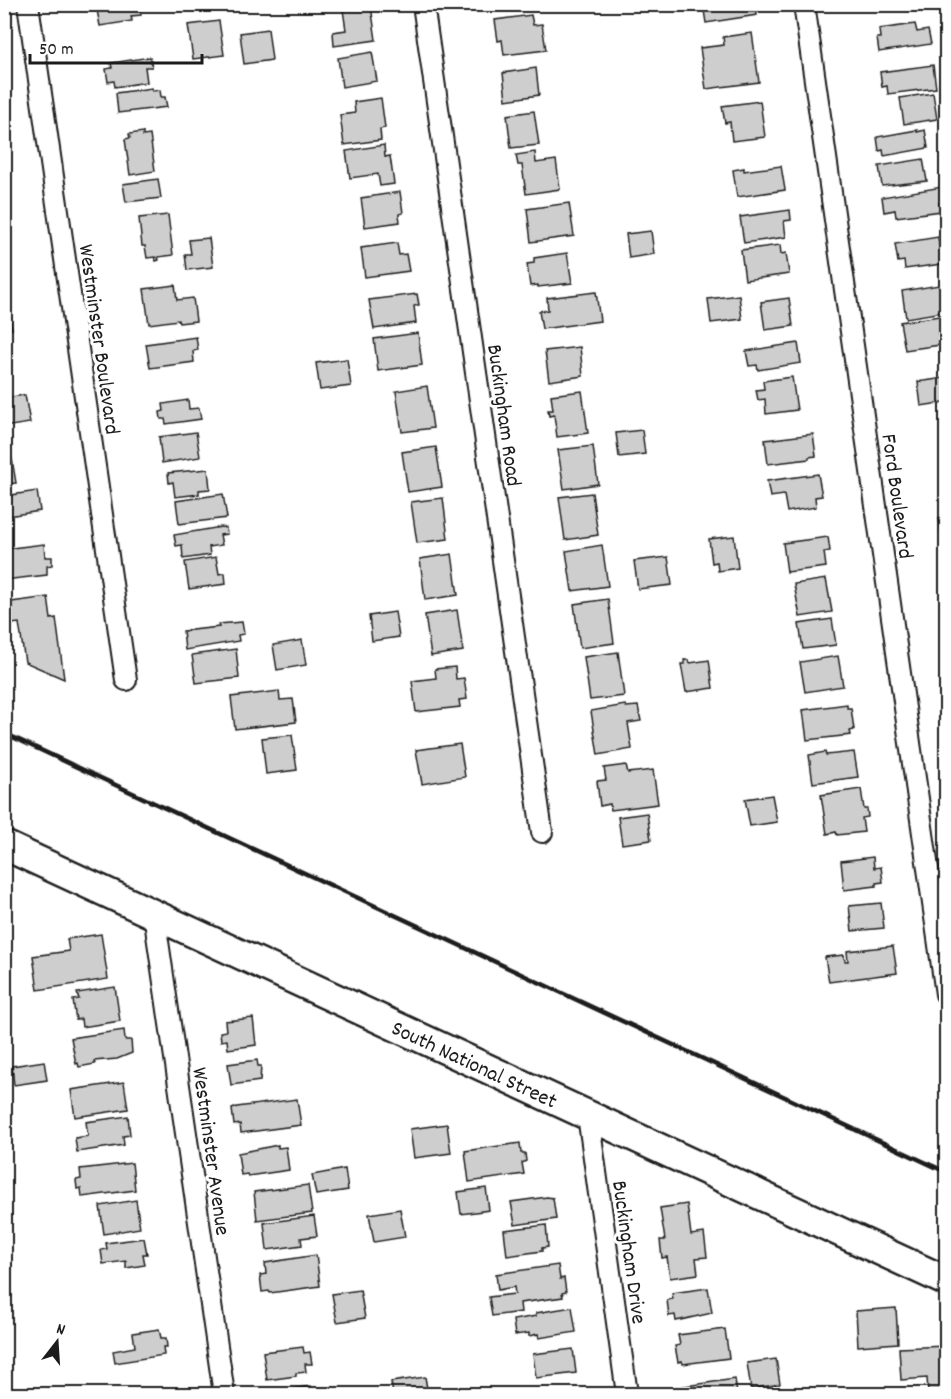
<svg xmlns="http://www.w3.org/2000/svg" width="951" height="1399" font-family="Dekko,sans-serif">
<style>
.building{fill:#cecece;stroke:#1c1c1c;stroke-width:1.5}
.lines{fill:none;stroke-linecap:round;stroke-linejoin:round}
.street-casing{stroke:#1c1c1c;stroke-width:24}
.secondary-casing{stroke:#1c1c1c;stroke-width:33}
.street{stroke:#fff;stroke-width:20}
.secondary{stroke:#fff;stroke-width:28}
.rail{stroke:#1c1c1c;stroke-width:4.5}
.labels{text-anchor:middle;stroke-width:6;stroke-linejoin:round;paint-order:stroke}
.street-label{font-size:22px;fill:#1c1c1c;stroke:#fff}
</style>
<rect width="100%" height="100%" fill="#fff"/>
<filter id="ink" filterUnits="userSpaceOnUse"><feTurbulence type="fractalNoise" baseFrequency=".0167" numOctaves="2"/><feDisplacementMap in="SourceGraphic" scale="12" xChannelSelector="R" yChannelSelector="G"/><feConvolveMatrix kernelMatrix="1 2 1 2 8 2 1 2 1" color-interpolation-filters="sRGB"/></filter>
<g filter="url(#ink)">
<!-- building -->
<path class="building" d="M99,4H139L141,15L131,16L132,21L100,26L97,10H100Z
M703,4H756L757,15L706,23Z
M371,6L376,40L334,46L333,32L346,30L343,10Z
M531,15L533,25L542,24L546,50L504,55L502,40L498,41L495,20Z
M219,21L224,55L193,59L188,25Z
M915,24L917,32L928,30L931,44L879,52L877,38H880L879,29Z
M268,29L272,60L244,64L240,33Z
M752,33L759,82L706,89L700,48L724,45L723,37Z
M372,52L377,81L342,87L338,58Z
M150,57L152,67H145L147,82L115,87L114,81L108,82L106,69L112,68L111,63Z
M933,65L936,88L888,94L887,86L882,87L880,72Z
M536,68L539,95L506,100L503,73Z
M152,88L153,91L160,90L161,97H165L167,107L118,113L116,93Z
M933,93L937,119L904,124L900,98Z
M381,98L385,128L380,129L381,140L344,145L340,115L355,113L354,102Z
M760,101L765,137L732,141L730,122L725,123L722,106Z
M534,111L539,145L511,148L507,115Z
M917,130V132L925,130L928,148L884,156L883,150L879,151L877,137Z
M143,132V136L150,135L155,171L130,175L125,139L130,138L129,134Z
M384,145L385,157L390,156L394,184L380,186L378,174L350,178L346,151Z
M535,152L536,163L556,160L560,189L526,194L522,165H518L516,155Z
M923,159L927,181L882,186L879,166Z
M781,166L785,190L737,197L733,170L744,168V171Z
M158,179L161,198L126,202L123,184Z
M942,187L945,202L939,203L941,211L896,217L895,210L884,212L882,197Z
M400,192L403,213L399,214L400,222L365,227L361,198Z
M569,203L574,236L531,242L527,209Z
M790,210L791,220L784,221L786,237L744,243L740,217Z
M168,215L173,255L158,257L159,260L156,261L155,257L147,258L145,246H142L139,218Z
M651,231L654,254L629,258L626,234Z
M938,237L942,264L905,269L904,261L898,262L895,244Z
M209,238L213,267L187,270L185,254H191L189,240Z
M397,243L399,255L406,254L409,271L365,277L361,248Z
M780,245L781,254L786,253L789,274L745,280L741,250Z
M567,253L572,283L538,287V285L530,286L527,264L534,263V258Z
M7,278L8,290L4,291V279Z
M175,285L177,300L193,298L196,321L179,323L178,320L149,324L144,289Z
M939,285L943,312L906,318L902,291Z
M596,292L600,321L542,329L539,311L548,310L547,298Z
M417,294L419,305L414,306L416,323L374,329L369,300Z
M739,295L742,319L711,323L708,299Z
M789,298L793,326L765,330L761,302Z
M4,305H8L12,329L4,330Z
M946,315V331L938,333L940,345L905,350L900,322Z
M418,333L422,365L378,371L374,339Z
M196,337L198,350L193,351L194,362L150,368L146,344Z
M798,343L801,363L758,370L757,365L749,366L746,351Z
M580,347L583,376L549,381L545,351Z
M347,359L351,386L320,390L316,363Z
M792,377L797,410L766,414L765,399L758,400L756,390L764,389L763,381Z
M944,378L946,384V402L921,406L918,382Z
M427,386L433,428L402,432L396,391Z
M582,391L588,433L557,437L554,415L549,416L548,410H553L551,395Z
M25,395L30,423L4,427V398Z
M188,400L189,409L199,408L201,419L166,424L165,419H161L160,412L164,411L163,404Z
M642,430L645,454L619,457L616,433Z
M196,432L200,457L162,463L159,437Z
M813,434L816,456L809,457V459L768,464L765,440Z
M593,446L598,484L564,489L558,450Z
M436,447L442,487L408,492L402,452Z
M12,459L16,483L4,484V460Z
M208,469L210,489L199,490V494L175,497L173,482L169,483L168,473Z
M818,474L822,496L815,497L816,507L787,512L784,495L770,497L767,481Z
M37,491L40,511L8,516L5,496Z
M592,493L598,535L565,540L559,497Z
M223,494L227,518L179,524L176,501Z
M443,498L448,539L417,543L411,502Z
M946,517V549L944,550L939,518Z
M221,527L226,528L227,534L220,535L222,545L209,547L210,555L183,559L182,545L176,546L174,535Z
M734,536L738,568L718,571L717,562L712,563L709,539Z
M828,537L830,551L824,552L826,567L787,572L783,543Z
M44,544L45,557H52V565L47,566V575L4,580V549Z
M602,545L608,586L572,591L566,551Z
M452,554L458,595L425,600L420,559Z
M216,557L219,574L225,573L226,584L189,589L185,562Z
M668,557L672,585L638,589L634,561Z
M826,579L832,612L800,617L794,584Z
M48,597L51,619L56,618L64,679L25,662L19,623L4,625V603Z
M608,599L614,643L580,648L574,604Z
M457,610L463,651L431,656L425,615Z
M395,612L399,637L372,641L369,616Z
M832,619L836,645L803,649L799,624Z
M242,622L244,634L238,635L239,641L185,650L183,631L219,627L218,624Z
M302,640L306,665L277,670L273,645Z
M236,649L239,678L196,683L192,655Z
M618,652L624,696L590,700L584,657Z
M838,656L843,686L805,692L800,662Z
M684,660H689L690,663L709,660L713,688L686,692L681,664H685Z
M455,667L456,679L464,678L467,699L459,700L460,707L416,712L412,681L436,678L435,669Z
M279,691L280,700L293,699L296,722L235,729L231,697Z
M847,704V708H851L854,730L850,731L851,735L807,740L803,710Z
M625,705L626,707L638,706L641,721L628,723L632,749L598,755L591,711Z
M292,735L297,770L266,774L262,738Z
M460,744L465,777L422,784L416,750Z
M825,752L826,755L854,752L858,777L813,783L809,755Z
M626,765L628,773L653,770L658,804L611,810L610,804L600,806L597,781L606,780L604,768Z
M861,789L864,809H867L868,817L862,818L864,832L837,835L836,832L827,834L821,795Z
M772,795L777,822L750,826L745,799Z
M647,813L651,840L622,844L618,817Z
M873,857L874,868L881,867L883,882L876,883V886L844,890L841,861Z
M881,903L884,928L852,931L849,906Z
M101,934L108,979L38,990L33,956L69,951L67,939Z
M893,946L897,973L829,982L825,957L844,955L845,961H848L847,951Z
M115,987L120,1021L82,1027L81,1019L76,1020L73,1000L79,999L77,993Z
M253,1018L256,1045L228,1049L227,1040L221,1041L220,1032L226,1031L225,1021Z
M124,1030L125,1040H131L132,1053L117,1059L94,1061L95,1064L79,1067L78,1063L76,1064L71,1038Z
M257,1060L258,1066H261L260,1081L231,1085L228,1064Z
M44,1061L47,1080L14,1085L12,1066Z
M124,1082L128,1109L75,1117L71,1090Z
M297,1099L301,1125L241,1133L240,1124L234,1125L232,1109L237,1107Z
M128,1116L130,1135L123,1136L124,1145L77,1152L75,1138L88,1136L86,1122Z
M447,1124L451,1153L414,1158L410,1129Z
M520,1143L521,1153H525L526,1161L522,1163L524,1174L469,1182L465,1151Z
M278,1145V1148L286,1147L289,1170L248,1176L247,1174L241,1175L238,1153Z
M132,1163L135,1190L82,1197L81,1188L77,1189L76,1180L81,1179L80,1169Z
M345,1169L348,1190L316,1195L312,1175Z
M308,1185L312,1213L257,1220L254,1192Z
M486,1188L489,1210L461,1214L458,1192Z
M547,1197L553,1198L556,1219L515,1225L511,1202Z
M136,1200L140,1228L104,1234L100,1206Z
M687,1204L691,1235L704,1233L707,1257L696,1258L698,1274L670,1278L667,1257L662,1258L660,1240H665L660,1208Z
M400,1209L405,1237L374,1242L369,1214Z
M314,1216L317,1236L301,1238L302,1245L267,1250L264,1223Z
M546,1225L548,1247L542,1248V1251L507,1256L504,1230Z
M144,1238L147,1254H143L145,1265L126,1268V1261L103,1264L101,1250L107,1249L106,1243Z
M316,1255L320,1286L270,1293L269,1291L262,1292L260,1275L266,1274L265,1263Z
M558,1265L560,1279L564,1278L566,1292L562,1293L563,1297L520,1303L521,1312L492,1316L489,1297L515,1294L514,1287L498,1290L496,1274Z
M708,1288L712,1313L676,1321L675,1315L669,1316L667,1300L673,1299L672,1293Z
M360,1290L365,1318L337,1322L332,1294Z
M572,1307L576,1332L539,1338L538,1334L529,1336V1333L515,1335L513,1320L536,1316V1313Z
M896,1308L898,1343L858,1346L856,1311Z
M159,1329L161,1338H166L167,1347H163L164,1355L115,1363L113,1351L135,1347L133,1333Z
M725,1329L729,1358L683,1364L682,1361L678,1362L675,1346L680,1345L678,1335Z
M946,1346V1390L928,1391L927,1378L901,1380L899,1348Z
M303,1347L304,1353L310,1352L312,1364H305L306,1372L296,1373V1376L267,1380L263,1352Z
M573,1349L576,1373L536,1378L533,1354Z
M776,1359L780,1384L751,1389L747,1363Z
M425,1377L428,1394H393L391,1382Z
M735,1379L737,1394H679L678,1387Z
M311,1386L312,1394H278V1391Z"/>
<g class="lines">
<!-- street casing -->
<g class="street-casing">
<path id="street" d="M28,4L126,680
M423,4L542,832
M804,4L946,994
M154,914L224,1394
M588,1115L627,1394"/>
</g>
<!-- secondary casing -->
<g class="secondary-casing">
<path id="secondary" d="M4,845L946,1281"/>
</g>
<!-- street -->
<use href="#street" class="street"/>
<!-- secondary -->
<use href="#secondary" class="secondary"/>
<!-- rail -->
<path class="rail" d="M4,733L946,1172"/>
</g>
</g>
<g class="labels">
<!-- street labels -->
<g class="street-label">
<text transform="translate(101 339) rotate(82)" y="8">Westminster Boulevard</text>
<text transform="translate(506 415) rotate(82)" y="8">Buckingham Road</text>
<text transform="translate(899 496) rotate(82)" y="8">Ford Boulevard</text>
<text transform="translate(475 1063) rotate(25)" y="8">South National Street</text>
<text transform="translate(213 1151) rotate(82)" y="8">Westminster Avenue</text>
<text transform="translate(631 1252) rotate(82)" y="8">Buckingham Drive</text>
</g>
</g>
<!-- margin -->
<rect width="951" height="1399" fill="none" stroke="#fff" stroke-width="24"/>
<rect x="12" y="12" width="927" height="1375" fill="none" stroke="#1c1c1c" stroke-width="2" filter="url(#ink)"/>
<!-- north arrow -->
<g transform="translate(57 1342) rotate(17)" stroke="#ffffff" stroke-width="4.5" paint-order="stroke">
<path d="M0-4.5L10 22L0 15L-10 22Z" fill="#1c1c1c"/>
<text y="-9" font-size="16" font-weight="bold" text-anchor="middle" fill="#1c1c1c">N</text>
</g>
<!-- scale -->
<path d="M30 54v9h172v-9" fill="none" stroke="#1c1c1c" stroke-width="3"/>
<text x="39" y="54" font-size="18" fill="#1c1c1c" stroke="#ffffff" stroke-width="4.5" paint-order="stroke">50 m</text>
</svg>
